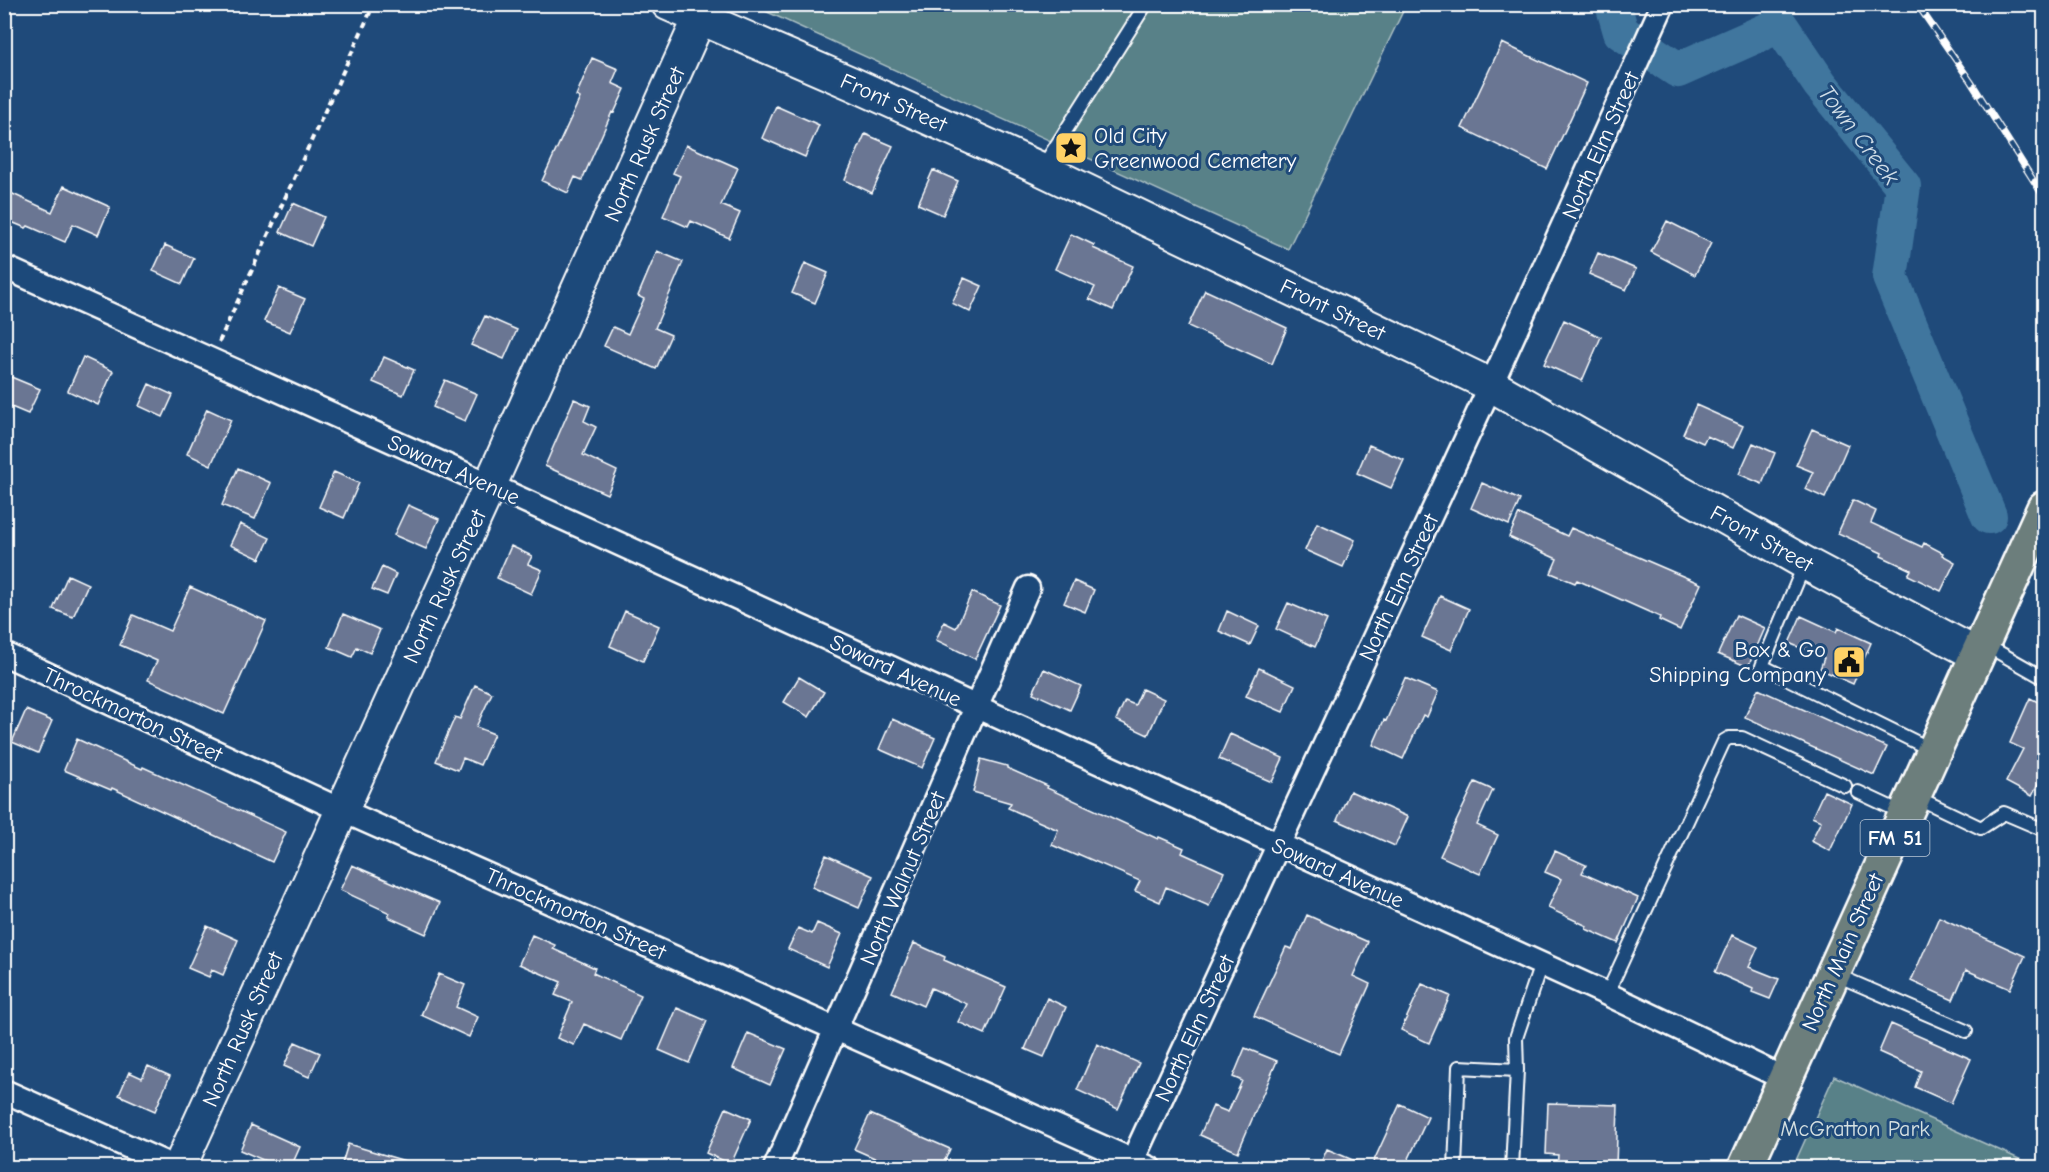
<svg xmlns="http://www.w3.org/2000/svg" width="2049" height="1172" font-family="'Comic Neue',sans-serif">
<style>
.green{fill:#588188;stroke:#acc0c4;stroke-width:1.5}
.lines{fill:none;stroke-linecap:round;stroke-linejoin:round}
.river{stroke:#41769e;stroke-width:36}
.building{fill:#6b7693;stroke:#fff;stroke-width:1.5}
.lane-casing{stroke:#fff;stroke-width:16}
.street-casing{stroke:#fff;stroke-width:27}
.secondary-casing{stroke:#fff;stroke-width:36}
.primary-casing{stroke:#fff;stroke-width:38}
.path{stroke:#fff;stroke-width:4;stroke-dasharray:6 4.5;stroke-linecap:butt}
.lane{stroke:#1f4a7a;stroke-width:12}
.street{stroke:#1f4a7a;stroke-width:22}
.secondary{stroke:#1f4a7a;stroke-width:32}
.primary{stroke:#6c7e7c;stroke-width:33}
.rail-casing{stroke:#fff;stroke-width:7}
.rail{stroke:#1f4a7a;stroke-width:4.5;stroke-dasharray:14;stroke-linecap:butt}
.labels{text-anchor:middle;stroke-width:6;stroke-linejoin:round;paint-order:stroke}
.shield{fill:#1f4a7a;stroke:#bcc9d7;stroke-width:1.5}
.shield-label{font-size:21px;font-weight:bold;fill:#fff}
.street-label{font-size:22px;fill:#fff;stroke:#1f4a7a}
.poi-label{font-size:22px;fill:#fff;stroke:#1f4a7a;text-anchor:start}
.park-label{font-size:22px;fill:#d5e0e1;stroke:#1f4a7a}
.water-label{font-size:24px;font-style:italic;fill:#d0dde7;stroke:#1f4a7a}
</style>
<rect width="100%" height="100%" fill="#1f4a7a"/>
<filter id="ink" filterUnits="userSpaceOnUse"><feTurbulence type="fractalNoise" baseFrequency=".0167" numOctaves="2"/><feDisplacementMap in="SourceGraphic" scale="12" xChannelSelector="R" yChannelSelector="G"/><feConvolveMatrix kernelMatrix="1 2 1 2 8 2 1 2 1" color-interpolation-filters="sRGB"/></filter>
<g filter="url(#ink)">
<!-- green -->
<path class="green" d="M752,5H1406L1288,249Z
M1834,1076L2037,1167H1793Z"/>
<g class="lines">
<!-- river -->
<path class="river" d="M1613,4L1621,32L1678,70L1780,25L1820,84L1903,186L1890,277L1989,516"/>
</g>
<!-- building -->
<path class="building" d="M1502,43L1587,83L1547,169L1462,128Z
M592,58L618,69L612,83L625,89L614,113L612,112L582,180L575,177L568,193L542,181L580,98L576,96Z
M776,106L819,125L805,157L762,138Z
M865,134L893,146L872,193L845,180Z
M686,145L738,168L721,205L740,213L729,238L691,221L688,227L663,216L680,176L673,173Z
M933,170L958,181L943,215L918,204Z
M64,186L110,207L98,235L73,224L65,242L28,226L26,228L4,219V190L52,212Z
M293,203L324,217L311,246L280,232Z
M1667,221L1711,243L1695,275L1651,252Z
M1071,234L1094,245L1093,248L1133,266L1113,310L1089,299L1095,287L1055,269Z
M165,245L194,258L182,284L153,271Z
M657,251L683,262L655,328L671,335L656,369L604,346L613,327L628,334L644,299L638,296Z
M1598,253L1636,269L1626,290L1589,274Z
M805,263L828,273L815,303L792,293Z
M964,278L982,286L970,312L952,303Z
M279,288L305,299L290,332L264,321Z
M1205,290L1287,328L1272,364L1188,326Z
M485,316L517,330L504,359L471,345Z
M1564,320L1601,337L1582,381L1544,364Z
M83,357L113,371L98,405L68,391Z
M384,357L414,370L403,395L373,382Z
M4,374L40,389L28,414L4,404Z
M445,380L477,394L465,421L433,407Z
M149,384L173,395L163,417L139,406Z
M574,399L590,406L584,421L596,427L583,455L617,471L607,494L545,466Z
M1696,405L1743,426L1733,448L1707,436L1703,443L1683,434Z
M207,409L231,420L211,465L187,454Z
M1812,429L1848,445L1825,498L1805,489L1813,472L1796,465Z
M1753,443L1775,453L1762,484L1739,474Z
M1369,445L1404,460L1391,488L1357,473Z
M238,468L271,483L255,519L222,505Z
M334,472L359,483L344,518L319,507Z
M1482,483L1520,500L1509,525L1471,508Z
M1853,500L1876,511L1871,523L1922,547L1924,543L1943,553L1942,555L1955,562L1941,591L1908,575L1911,570L1881,556L1882,553L1838,533Z
M408,505L439,519L426,549L394,535Z
M1519,514L1567,536L1571,528L1701,584L1680,630L1659,620L1660,617L1577,580L1575,583L1551,573L1557,559L1509,537Z
M1317,523L1355,540L1343,567L1305,550Z
M240,524L270,538L260,559L230,545Z
M511,546L532,556L528,564L542,570L531,594L497,578Z
M382,567L396,574L387,595L372,589Z
M68,575L88,584L73,617L53,609Z
M1074,581L1094,590L1085,612L1064,603Z
M190,587L266,621L224,714L148,680L157,661L120,645L133,615L170,631Z
M972,592L1000,605L975,659L936,640L944,622L956,628Z
M1440,596L1469,609L1451,650L1422,637Z
M1288,603L1327,620L1315,647L1276,629Z
M625,611L659,626L643,661L610,646Z
M1227,611L1259,626L1250,645L1219,631Z
M343,614L380,630L370,653L357,647L352,657L329,647Z
M1736,615L1765,628L1748,667L1718,654Z
M1801,616L1836,632L1838,628L1871,643L1853,684L1820,669L1824,658L1789,643Z
M1259,668L1295,685L1283,712L1246,696Z
M1044,669L1081,686L1070,710L1033,693Z
M799,677L824,692L809,717L784,702Z
M1405,678L1438,692L1427,717L1423,715L1403,759L1373,745L1384,720L1386,721Z
M475,685L492,693L476,727L494,734L480,765L463,758L458,770L436,761L455,717L460,719Z
M1142,689L1164,699L1148,735L1116,720L1125,701L1135,705Z
M1758,689L1887,747L1874,775L1745,717Z
M2030,698L2044,705V773L2032,796L2006,782L2023,749L2010,743Z
M26,710L52,721L38,753L12,742Z
M892,719L935,738L922,768L879,749Z
M1230,734L1283,758L1272,782L1219,759Z
M77,739L142,769L143,767L286,832L272,862L112,788L111,790L64,770Z
M981,759L1007,766V768L1048,786L1047,788L1158,839L1159,837L1184,848L1182,853L1224,872L1209,906L1166,887L1160,902L1135,891L1140,881L1078,854L1077,856L1052,845L1058,830L1008,808L1011,803L973,792Z
M1475,782L1493,790L1477,825L1498,835L1480,874L1440,856Z
M1350,791L1408,817L1395,846L1337,820Z
M1824,791L1852,804L1830,851L1811,841L1821,821L1812,817Z
M1555,851L1586,865L1582,873L1638,898L1618,943L1586,929L1587,926L1548,908L1561,879L1545,872Z
M826,855L873,876L859,908L812,887Z
M352,865L440,903L426,934L388,917L390,913L340,890Z
M1307,915L1368,942L1353,976L1370,984L1339,1054L1254,1016L1286,947L1292,949Z
M1939,917L2025,956L2010,989L1966,970L1953,1000L1911,981Z
M817,923L842,934L827,967L788,949L798,928L812,934Z
M207,926L238,940L223,975L212,970L209,977L188,968Z
M532,935L555,945L553,949L595,968L593,973L641,995L621,1040L584,1024L574,1045L557,1038L572,1002L555,995L561,982L519,964Z
M1732,935L1758,947L1749,967L1779,979L1770,999L1752,992L1753,989L1715,972Z
M914,943L945,957L944,960L1006,987L985,1034L958,1022L967,1004L931,988L923,1006L892,992Z
M439,974L465,985L456,1007L478,1017L469,1037L421,1015Z
M1422,984L1450,996L1429,1043L1401,1030Z
M1047,998L1066,1007L1044,1057L1025,1049Z
M677,1008L707,1021L689,1063L659,1050Z
M1891,1024L1971,1059L1951,1103L1915,1087L1921,1071L1879,1052Z
M748,1033L786,1049L770,1085L733,1068Z
M295,1042L320,1053L309,1077L284,1066Z
M1097,1044L1139,1063L1118,1109L1077,1090Z
M1245,1048L1277,1061L1238,1152L1200,1135L1213,1106L1228,1112L1242,1081L1233,1077Z
M148,1066L170,1076L155,1111L119,1095L129,1072L142,1078Z
M1548,1103L1618,1105L1616,1167H1557L1558,1155L1546,1154Z
M1400,1104L1428,1117L1405,1167H1371Z
M726,1108L751,1119L731,1164L706,1153Z
M870,1114L950,1149L942,1167H895L854,1149Z
M251,1125L300,1147L291,1167H279L240,1150Z
M348,1144L412,1163L411,1167H341Z
M1327,1149L1369,1167H1319Z"/>
<g class="lines">
<!-- lane casing -->
<g class="lane-casing">
<path id="lane" d="M1042,168L1146,4
M1805,563L1762,666L1932,750
M1984,644L2044,678
M1858,792L1903,813
M1914,796L1981,828L2004,813L2044,830
M1834,974L1966,1031
M1607,994L1724,741L1729,738H1742L1845,786
M1455,1168L1459,1067L1517,1070
M1512,1168L1517,1070L1516,1038L1541,964"/>
</g>
<!-- street casing -->
<g class="street-casing">
<path id="street" d="M4,267L490,485L1607,994L1785,1079
M4,654L341,810L1150,1168
M4,1091L176,1168
M775,1168L1028,588
M1129,1168L1491,385L1663,4"/>
</g>
<!-- secondary casing -->
<g class="secondary-casing">
<path id="secondary" d="M668,4L853,84L1041,169L1491,385L1805,563L1978,655
M179,1168L490,485L700,17"/>
</g>
<!-- primary casing -->
<g class="primary-casing">
<path id="primary" d="M1745,1168L2044,508"/>
</g>
<!-- path -->
<path class="path" d="M219,342L374,4"/>
<!-- lane -->
<use href="#lane" class="lane"/>
<!-- street -->
<use href="#street" class="street"/>
<!-- secondary -->
<use href="#secondary" class="secondary"/>
<!-- primary -->
<use href="#primary" class="primary"/>
<!-- rail casing -->
<g class="rail-casing">
<path id="rail" d="M1917,4L1971,82L2044,197"/>
</g>
<!-- rail -->
<use href="#rail" class="rail"/>
</g>
</g>
<!-- icons -->
<defs>
<g id="sight-square" transform="scale(1.725)"><rect x="-9" y="-9" width="18" height="18" rx="4" fill="#ffd166" stroke="#1f4a7a"/><path d="M0-6L1.8-2.2L6-1.7L2.9 1.2L3.7 5.4L0 3.3L-3.7 5.4L-2.9 1.2L-6-1.7L-1.8-2.2Z" fill="#111"/></g>
<g id="civic-square" transform="scale(1.725)"><rect x="-9" y="-9" width="18" height="18" rx="4" fill="#ffd166" stroke="#1f4a7a"/><path d="M-.6-6.5H3V-4.5H.6V-3L4-1V1h2V6H-6V1h2V-1L-.6-3ZM-1.2 2.5V6h2.4V2.5Z" fill="#111"/></g>
</defs>
<g fill-rule="evenodd">
<use href="#sight-square" x="1071" y="148"/>
<use href="#civic-square" x="1849" y="662"/>
</g>
<g class="labels">
<!-- shield labels -->
<rect class="shield" x="1860.5" y="820" width="69" height="36" rx="4.5"/>
<g class="shield-label">
<text x="1895" y="845">FM 51</text>
</g>
<!-- street labels -->
<g class="street-label">
<text transform="translate(894 102) rotate(24)" y="8">Front Street</text>
<text transform="translate(644 144) rotate(-66)" y="8">North Rusk Street</text>
<text transform="translate(1600 145) rotate(-66)" y="8">North Elm Street</text>
<text transform="translate(1333 309) rotate(26)" y="8">Front Street</text>
<text transform="translate(454 469) rotate(24)" y="8">Soward Avenue</text>
<text transform="translate(1762 538) rotate(29)" y="8">Front Street</text>
<text transform="translate(444 586) rotate(-65)" y="8">North Rusk Street</text>
<text transform="translate(1398 587) rotate(-65)" y="8">North Elm Street</text>
<text transform="translate(896 670) rotate(25)" y="8">Soward Avenue</text>
<text transform="translate(133 714) rotate(25)" y="8">Throckmorton Street</text>
<text transform="translate(1338 872) rotate(24)" y="8">Soward Avenue</text>
<text transform="translate(902 878) rotate(-67)" y="8">North Walnut Street</text>
<text transform="translate(576 913) rotate(24)" y="8">Throckmorton Street</text>
<text transform="translate(1842 952) rotate(-66)" y="8">North Main Street</text>
<text transform="translate(1194 1028) rotate(-65)" y="8">North Elm Street</text>
<text transform="translate(242 1029) rotate(-66)" y="8">North Rusk Street</text>
</g>
<!-- poi labels -->
<g class="poi-label">
<text x="1094" y="143">Old City<tspan x="1094" dy="25">Greenwood Cemetery</tspan></text>
<text x="1826" y="657" text-anchor="end">Box &amp; Go<tspan x="1826" dy="25">Shipping Company</tspan></text>
</g>
<!-- park labels -->
<g class="park-label">
<text x="1855" y="1136">McGratton Park</text>
</g>
<!-- water labels -->
<g class="water-label">
<text transform="translate(1859 135) rotate(53)" y="8">Town Creek</text>
</g>
</g>
<!-- margin -->
<rect width="2049" height="1172" fill="none" stroke="#1f4a7a" stroke-width="24"/>
<rect x="12" y="12" width="2025" height="1148" fill="none" stroke="#fff" stroke-width="2" filter="url(#ink)"/>
</svg>
